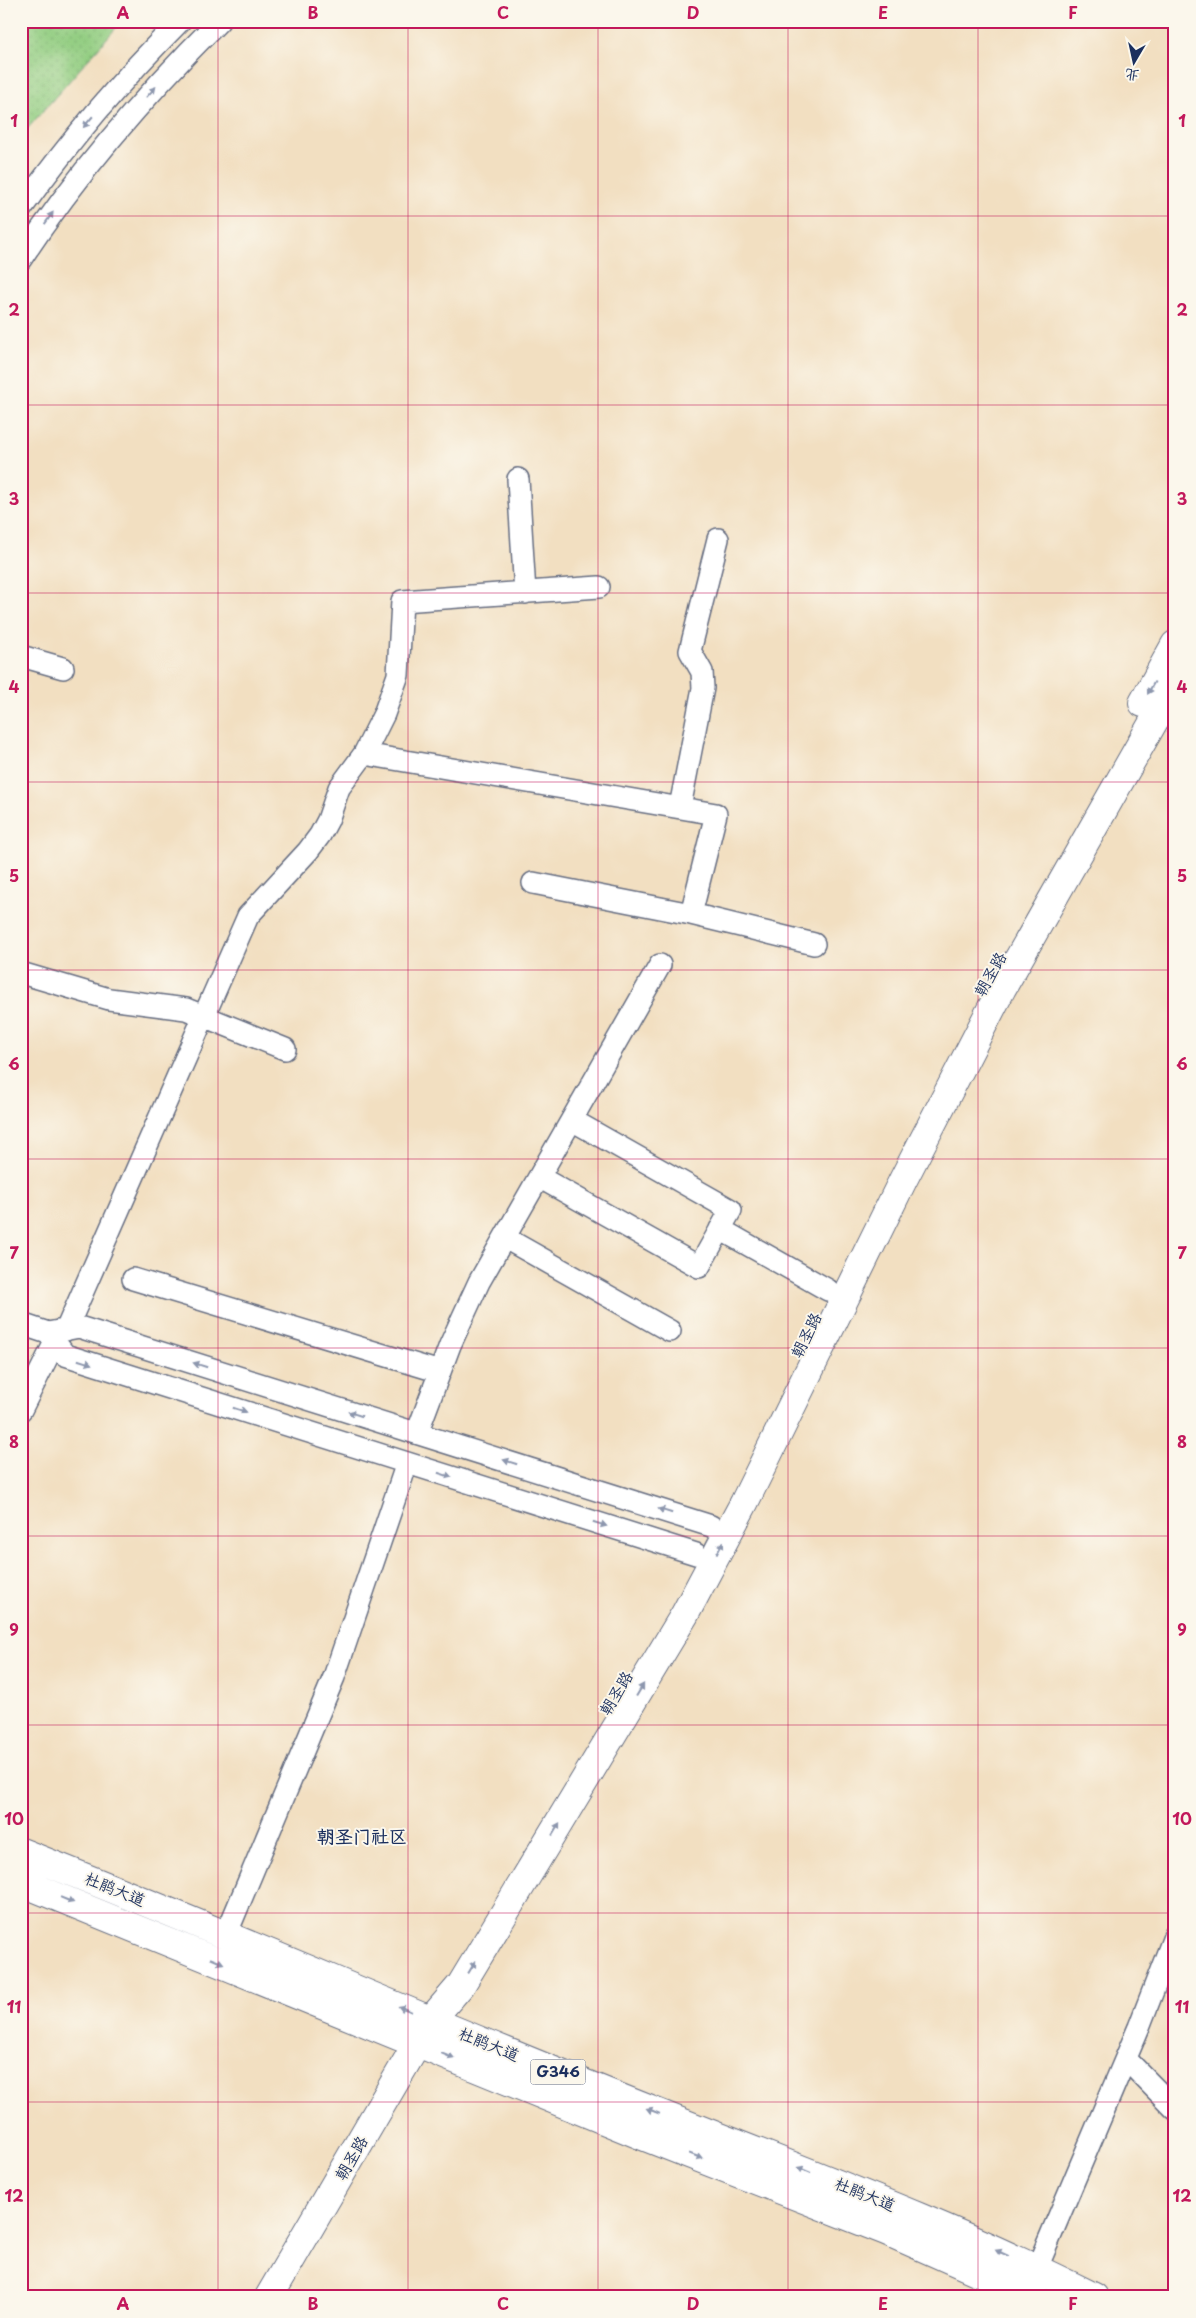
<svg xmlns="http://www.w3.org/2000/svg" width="1196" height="2318" font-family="'Playpen Sans','LXGW WenKai TC',sans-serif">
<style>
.park{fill:url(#park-dots);stroke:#567e70}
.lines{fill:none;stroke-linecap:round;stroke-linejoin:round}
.minor-casing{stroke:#666d81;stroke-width:24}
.major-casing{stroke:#666d81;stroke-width:30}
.highway-casing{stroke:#666d81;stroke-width:30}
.minor{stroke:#fff;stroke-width:21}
.major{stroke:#fff;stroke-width:28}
.highway{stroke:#fff;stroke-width:28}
.oneway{fill:#8d97ae}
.grid{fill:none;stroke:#c2185b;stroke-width:1;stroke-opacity:0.55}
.labels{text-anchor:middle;stroke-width:4;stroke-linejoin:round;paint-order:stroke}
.shield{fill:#fbf7ec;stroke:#5e6b89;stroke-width:1}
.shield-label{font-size:15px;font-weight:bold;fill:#1b2f5e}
.street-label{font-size:16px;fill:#1b2f5e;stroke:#fbf7ec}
.neighbourhood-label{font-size:18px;font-weight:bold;fill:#1b2f5e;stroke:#fbf7ec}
.neatline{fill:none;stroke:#c2185b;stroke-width:2}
.grid-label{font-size:16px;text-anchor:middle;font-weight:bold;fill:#c2185b}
</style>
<defs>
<pattern id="park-dots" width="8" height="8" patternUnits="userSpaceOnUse" patternTransform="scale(1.25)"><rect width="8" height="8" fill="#92cd81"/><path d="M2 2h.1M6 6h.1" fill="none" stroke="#7db072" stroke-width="1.8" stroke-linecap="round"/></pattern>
</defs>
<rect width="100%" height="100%" fill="#fbf7ec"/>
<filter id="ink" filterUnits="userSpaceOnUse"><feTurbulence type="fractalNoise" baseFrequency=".02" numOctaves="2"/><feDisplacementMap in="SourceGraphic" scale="10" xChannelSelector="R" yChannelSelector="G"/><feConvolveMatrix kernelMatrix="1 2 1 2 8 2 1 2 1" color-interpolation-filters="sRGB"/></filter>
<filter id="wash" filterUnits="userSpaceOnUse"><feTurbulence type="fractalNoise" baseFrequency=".0096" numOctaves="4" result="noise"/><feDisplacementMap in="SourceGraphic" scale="20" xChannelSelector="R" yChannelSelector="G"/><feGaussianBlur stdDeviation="1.12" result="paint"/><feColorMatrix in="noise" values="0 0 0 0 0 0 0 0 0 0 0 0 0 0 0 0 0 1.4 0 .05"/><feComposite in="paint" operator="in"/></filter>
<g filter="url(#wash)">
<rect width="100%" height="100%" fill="#f2dfc1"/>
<!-- park -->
<path class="park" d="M21,21H122L21,136Z"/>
</g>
<g filter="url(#ink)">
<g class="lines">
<!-- minor casing -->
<g class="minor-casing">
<path id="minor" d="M21,209C69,142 122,79 180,21
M21,259C78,172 146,94 219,21
M518,479L525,593
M21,656L63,668
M364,754L716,814L691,914
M680,807L703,688L702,672L690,651L718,539
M533,883L691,914L814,944
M21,973L109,999L186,1009L285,1049
M539,1177L699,1267L731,1210L572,1120
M720,1229L828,1290
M505,1238L670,1331
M133,1279L440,1372
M21,1324L48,1333L79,1327L711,1526
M66,1330L248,916L308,851L320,835L328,820L339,788L364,754L384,714L398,675L402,601L599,587
M48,1333L65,1355L696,1554
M21,1410L55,1342
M417,1433L450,1345L479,1282L660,965
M226,1935L334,1677L407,1463
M1126,2059L1175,2109
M1037,2268L1139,2027L1175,1934"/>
</g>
<!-- major casing -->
<g class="major-casing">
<path id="major" d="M1143,703L1175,645
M269,2297L431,2020L461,1985L685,1614L744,1503L903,1180L1002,988L1175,684"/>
</g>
<!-- highway casing -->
<g class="highway-casing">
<path id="highway" d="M21,1852C233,1936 441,2027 653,2111C801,2170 951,2225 1094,2297
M21,1882L643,2136L886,2231L1035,2297"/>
</g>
<!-- minor -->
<use href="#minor" class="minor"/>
<!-- major -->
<use href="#major" class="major"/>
<!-- highway -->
<use href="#highway" class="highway"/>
</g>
<!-- one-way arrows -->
<defs><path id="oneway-solid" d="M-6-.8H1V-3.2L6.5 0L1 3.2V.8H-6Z" transform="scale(1.25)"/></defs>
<g class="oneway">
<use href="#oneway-solid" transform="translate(151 92) rotate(-48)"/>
<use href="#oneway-solid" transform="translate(88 122) rotate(130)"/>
<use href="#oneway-solid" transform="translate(49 218) rotate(-55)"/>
<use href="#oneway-solid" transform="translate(1151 688) rotate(119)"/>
<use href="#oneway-solid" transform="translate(85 1362) rotate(17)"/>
<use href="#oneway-solid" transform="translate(200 1365) rotate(-163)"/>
<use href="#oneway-solid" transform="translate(240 1410) rotate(17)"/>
<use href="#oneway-solid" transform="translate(355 1414) rotate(-163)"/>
<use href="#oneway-solid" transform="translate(510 1462) rotate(-163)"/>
<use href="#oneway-solid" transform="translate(445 1475) rotate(18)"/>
<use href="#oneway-solid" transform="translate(665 1511) rotate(-163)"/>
<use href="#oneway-solid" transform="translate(600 1524) rotate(17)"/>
<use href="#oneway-solid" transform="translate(720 1548) rotate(-62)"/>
<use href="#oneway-solid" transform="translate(640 1690) rotate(-59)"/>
<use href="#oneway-solid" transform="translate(556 1829) rotate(-59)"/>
<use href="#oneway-solid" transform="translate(67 1900) rotate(22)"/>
<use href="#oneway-solid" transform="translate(217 1961) rotate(22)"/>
<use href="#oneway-solid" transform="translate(472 1967) rotate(-59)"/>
<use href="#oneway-solid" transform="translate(405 2009) rotate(-158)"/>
<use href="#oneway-solid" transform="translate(448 2056) rotate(22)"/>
<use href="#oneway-solid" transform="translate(653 2111) rotate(-158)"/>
<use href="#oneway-solid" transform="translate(696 2156) rotate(21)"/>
<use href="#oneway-solid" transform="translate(804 2170) rotate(-158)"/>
<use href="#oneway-solid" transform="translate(1002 2253) rotate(-156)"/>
</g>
</g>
<!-- grid -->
<path class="grid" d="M218,21V2297M408,21V2297M598,21V2297M788,21V2297M978,21V2297M21,216H1175M21,405H1175M21,593H1175M21,782H1175M21,970H1175M21,1159H1175M21,1348H1175M21,1536H1175M21,1725H1175M21,1913H1175M21,2102H1175"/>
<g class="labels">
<!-- shield labels -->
<rect class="shield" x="530.5" y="2059.5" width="55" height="25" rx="4"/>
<g class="shield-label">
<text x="558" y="2077">G346</text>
</g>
<!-- street labels -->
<g class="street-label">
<text transform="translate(990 974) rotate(-61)" y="6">朝圣路</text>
<text transform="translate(806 1335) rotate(-64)" y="6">朝圣路</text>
<text transform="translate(616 1693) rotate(-59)" y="6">朝圣路</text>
<text transform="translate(115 1889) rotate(22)" y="6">杜鹃大道</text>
<text transform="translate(489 2044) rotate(22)" y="6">杜鹃大道</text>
<text transform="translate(351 2158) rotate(-60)" y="6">朝圣路</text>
<text transform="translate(865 2194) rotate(22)" y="6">杜鹃大道</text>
</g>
<!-- neighbourhood labels -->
<g class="neighbourhood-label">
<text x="362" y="1843">朝圣门社区</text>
</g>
</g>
<!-- margin -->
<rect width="1196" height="2318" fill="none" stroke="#fbf7ec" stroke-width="55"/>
<!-- north arrow -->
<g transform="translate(1134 62) rotate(189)" stroke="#fbf7ec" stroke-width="4" paint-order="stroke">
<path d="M0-4L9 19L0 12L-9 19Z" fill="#1b2f5e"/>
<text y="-8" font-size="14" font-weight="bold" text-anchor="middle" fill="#1b2f5e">北</text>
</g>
<rect x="28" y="28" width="1140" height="2262" class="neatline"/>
<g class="grid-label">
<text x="123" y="19">A</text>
<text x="313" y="19">B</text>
<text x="503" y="19">C</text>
<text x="693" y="19">D</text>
<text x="883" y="19">E</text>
<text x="1073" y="19">F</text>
<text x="14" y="127">1</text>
<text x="1182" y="127">1</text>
<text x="14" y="316">2</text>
<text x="1182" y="316">2</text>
<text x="14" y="505">3</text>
<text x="1182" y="505">3</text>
<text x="14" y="693">4</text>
<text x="1182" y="693">4</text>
<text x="14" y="882">5</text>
<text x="1182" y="882">5</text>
<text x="14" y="1070">6</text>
<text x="1182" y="1070">6</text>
<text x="14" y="1259">7</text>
<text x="1182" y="1259">7</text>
<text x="14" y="1448">8</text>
<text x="1182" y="1448">8</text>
<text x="14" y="1636">9</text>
<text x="1182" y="1636">9</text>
<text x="14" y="1825">10</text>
<text x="1182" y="1825">10</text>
<text x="14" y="2013">11</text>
<text x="1182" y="2013">11</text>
<text x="14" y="2202">12</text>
<text x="1182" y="2202">12</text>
<text x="123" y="2310">A</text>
<text x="313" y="2310">B</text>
<text x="503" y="2310">C</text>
<text x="693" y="2310">D</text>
<text x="883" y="2310">E</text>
<text x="1073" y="2310">F</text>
</g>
</svg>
